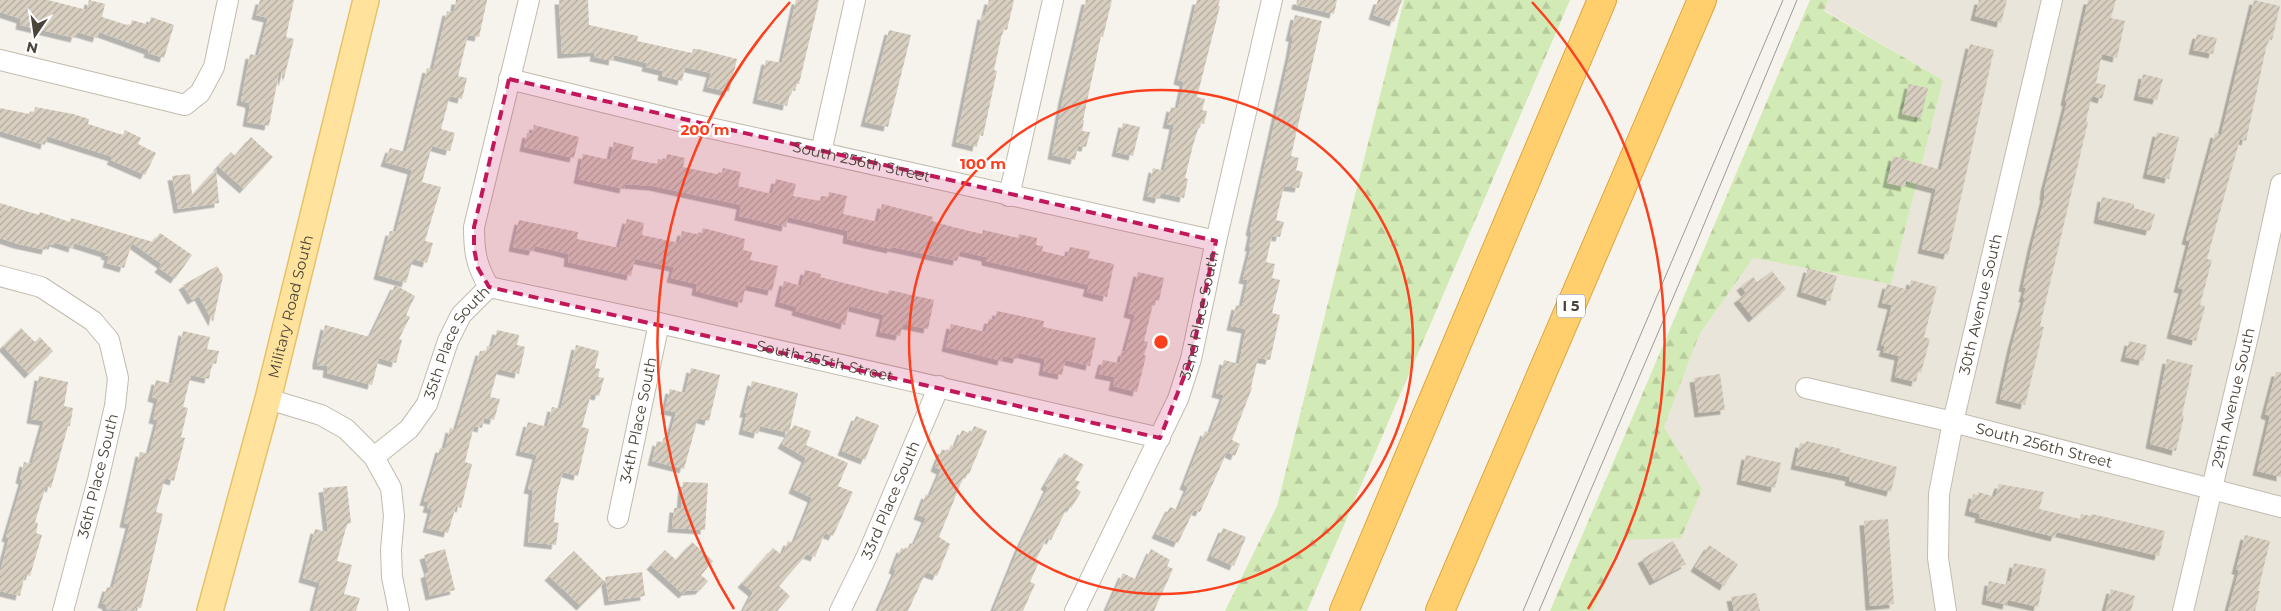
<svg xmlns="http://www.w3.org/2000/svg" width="2281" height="611" font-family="Montserrat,sans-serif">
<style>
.residential{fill:#eae5da}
.forest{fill:url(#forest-firs)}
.building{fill:url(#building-hatch);filter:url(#shadow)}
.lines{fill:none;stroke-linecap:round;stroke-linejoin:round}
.minor-casing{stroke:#c2bbae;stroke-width:22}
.major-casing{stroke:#e6c16a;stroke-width:28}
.highway-casing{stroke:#e0a43c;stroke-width:30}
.minor{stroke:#fff;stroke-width:20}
.major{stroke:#ffe39c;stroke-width:25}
.highway{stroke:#ffcf6e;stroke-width:28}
.tram{stroke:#9a9a9a;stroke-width:1}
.marked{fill:#c2185b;fill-opacity:0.2;stroke:#c2185b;stroke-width:4;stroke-dasharray:10 6;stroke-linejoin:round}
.ring{fill:none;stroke:#fc3f1d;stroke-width:2.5}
.labels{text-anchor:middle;stroke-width:5;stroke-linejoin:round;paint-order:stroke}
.shield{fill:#fff;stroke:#817c74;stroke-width:1}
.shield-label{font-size:14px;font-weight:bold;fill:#4b4439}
.street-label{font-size:15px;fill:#4b4439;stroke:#fff}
.centre{fill:#fc3f1d;stroke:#fff;stroke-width:2.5}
.ring-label{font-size:15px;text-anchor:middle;font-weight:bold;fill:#fc3f1d;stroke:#fff;stroke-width:5;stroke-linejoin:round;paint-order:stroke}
</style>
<defs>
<pattern id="forest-firs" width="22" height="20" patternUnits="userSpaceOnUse" patternTransform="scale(1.25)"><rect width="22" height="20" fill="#d2eab5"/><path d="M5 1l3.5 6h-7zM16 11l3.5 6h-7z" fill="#b6ca9c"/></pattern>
<pattern id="building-hatch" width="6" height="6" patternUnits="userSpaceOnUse" patternTransform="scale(1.25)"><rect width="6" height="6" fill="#d8cfc1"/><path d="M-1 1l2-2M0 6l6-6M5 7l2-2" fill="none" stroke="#b1aa9e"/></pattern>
<filter id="shadow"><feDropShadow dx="-4.5" dy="4.5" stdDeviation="0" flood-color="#0004"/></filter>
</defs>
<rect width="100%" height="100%" fill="#f6f3ec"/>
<!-- residential -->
<path class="residential" d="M1828,0H2281V611H1593L1621,540L1702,489L1664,427L1699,335L1753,258L1891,283L1943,80L1824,10Z"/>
<!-- forest -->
<path class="forest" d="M1404,0H1570L1307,611H1225L1277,506Z
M1810,0H1828L1824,11L1943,80L1891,284L1753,258L1699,335L1664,427L1702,489L1681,538L1621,540L1593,611H1550Z"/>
<!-- building -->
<path class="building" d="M0,0H48L87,10L89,0L105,4L102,17L130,26L132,20L149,25L151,17L174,25L164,58L148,53L149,50L99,32L97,38L77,32L75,38L20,25L21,19L0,12Z
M260,0H294L286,37L294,39L283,82L280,67L269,126L247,122L250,105L249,103L241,101L250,54L258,56L268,18L256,15Z
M456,0H487L479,37L468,35L458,76L467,78L462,99L450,96L441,129L455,133L450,151L432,146L422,182L441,187L425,241L433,243L427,263L413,259L406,283L378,275L390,231L396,232L412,170L385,162L390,148L406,152L427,68L433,70L447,11L454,12Z
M559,0H588L589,25L638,36L637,41L692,53L693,49H698L737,59L729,92L707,87L711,73L685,67L682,81L662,76L663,71L646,67L647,63L614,55L613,61L594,57L595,52L562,54Z
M796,0H819L799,84H797L795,91L791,90L787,106L757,99L766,60L782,63Z
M989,0H1014L1007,30L1003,29L994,70L997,71L983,136L979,135L977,147L956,142L982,15L985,16Z
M1086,0H1112L1103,37L1101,36L1083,120H1084L1082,131L1090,132L1086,147L1078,146L1075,160L1052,155L1063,98Z
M1197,0H1220L1218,6H1220L1197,97L1205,99L1202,110L1207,111L1204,124L1200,123L1193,145L1185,178L1188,179L1184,198L1161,193L1159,199L1147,196L1153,168L1164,171L1174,125L1167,124L1171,107L1178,109L1184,82L1178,80Z
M1297,0H1337L1334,14L1296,5Z
M1378,0H1402L1394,22L1373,15Z
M1979,0H2007L2001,23L1975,16Z
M2088,0H2116L2111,18L2125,21L2117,58L2102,54L2096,83L2106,85L2102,99L2092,96L2086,121L2088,122L2040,326L2044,327L2025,405L2000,399L2012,345L2025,298H2023L2026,288L2023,287L2032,246L2045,196H2044L2045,187L2067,102L2065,101Z
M2254,0L2280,6L2272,40L2268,39L2246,141L2240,139L2207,259L2212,260L2200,305L2205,306L2196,341L2171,334L2183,289L2178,288L2190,241L2186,240L2215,133L2221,135Z
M1295,15L1322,21L1291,156L1299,158L1296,170L1303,172L1299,188L1284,186L1276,220L1284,222L1280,237L1272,236L1266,262L1275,264L1272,278L1280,280L1272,313L1280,315L1270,360L1258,358L1251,387L1252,388L1232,440L1240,444L1235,456L1227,452L1200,512L1194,510L1178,543L1156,534L1170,507L1178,510L1188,487L1184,485L1205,431L1210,433L1224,395L1216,393L1224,360L1239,364L1246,329L1231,326L1236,305L1242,307L1248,280L1243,279L1251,247H1249L1252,232L1250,231L1290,54L1293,37H1290Z
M889,30L911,35L888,127L865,122Z
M2197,34L2217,38L2213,54L2193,50Z
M1970,44L1994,50L1948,255L1922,249L1936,189L1906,181L1905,187L1887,183L1893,156L1941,170Z
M2143,74L2163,79L2157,100L2138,96Z
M1909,84L1928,88L1921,118L1902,114Z
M35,107L73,114L89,119L88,124L123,135L125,130L141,138L138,144L156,153L145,175L111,160L113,157L47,136L45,145L0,131V108L29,114L30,112L34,113Z
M1123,123L1140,127L1133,156L1116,152Z
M534,125L579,137L574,158L524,147L527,133L532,134Z
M2157,132L2179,137L2169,179L2147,174Z
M251,137L273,157L244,189L218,166L231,152L235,156Z
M614,142L634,147L631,159L657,164L658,159L666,161L667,154L685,158L683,167L721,175L723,168L741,172L738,186L772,194L776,179L796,184L793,196L820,201L821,196L828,197L829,192L847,196L843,214L878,222L882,204L933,217L932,221L953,227L982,234L983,230L1018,238L1019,234L1037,238L1036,245L1043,246L1042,251L1067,257L1070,247L1090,251L1088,258L1114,264L1107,297L1087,292L1089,285L986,261V257L960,251L957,261L892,247L891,249L847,239L848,231L788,217L786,227L739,216L741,205L653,186L625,184L624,189L578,179L583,154L610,160Z
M216,169L219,203L178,209L172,176L190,174L192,195Z
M2102,197L2134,204V208L2155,214L2150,231L2098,219Z
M0,203L39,215L40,212L70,222L71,218L153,242L160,233L192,255L175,279L159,268L162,264L132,243L124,268L107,263L109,256L105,255L106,253L74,243L73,248L54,242L53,245L48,244L46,250L18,244L0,238Z
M627,219L644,223L642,235L679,243L682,231L701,235L703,228L745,239L743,250L752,252L750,260L778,266L772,291L746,285L742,303L696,291L697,284L671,278L674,267L635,259L631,276L568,262L569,254L535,246L533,251L513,247L519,220L578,232L577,239L619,248Z
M217,266L223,276L213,322L199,296L192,300L183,285Z
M1808,268L1837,276L1830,301L1801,292Z
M805,270L821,274L820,277L888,294L889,290L934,300L928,329L903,324L900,336L880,332L884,315L849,306L845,325L796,311L797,307L779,302L784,281L801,286Z
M1772,271L1786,289L1753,318L1738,299L1746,293L1741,286L1753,277L1757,282Z
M1138,272L1164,278L1159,301L1154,300L1144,341L1148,342L1144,355L1146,356L1137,392L1113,386L1115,377L1099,374L1103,360L1117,363L1120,362L1123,351L1125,352L1135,315L1128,313Z
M1911,280L1937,287L1924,337L1930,339L1921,373L1918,372L1916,382L1895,377L1899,356L1883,352L1885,346H1881L1892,305L1882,303L1887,284L1909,290Z
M395,285L415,296L406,315L410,317L399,339L402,340L396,363L379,358L372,385L327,373L328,366L317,365V360L325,325L370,337Z
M997,311L1044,321L1043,327L1096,338L1090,366L1065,360L1062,375L1043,371L1045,359L1019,353L1017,359L1003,356L1002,361L946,347L951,324L985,332L989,319L995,320Z
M21,328L35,342L40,337L53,351L29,374L3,346Z
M497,330L519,335L517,345L525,347L519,374L498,369L490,397L500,399L494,420L484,418L482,428L474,426L465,462L472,464L461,508L456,506L448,533L427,528L432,509L427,508L429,502L424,501L440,448L445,449L450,428L456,430L480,351L486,352L487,346L492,347Z
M183,331L210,337L207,349L219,351L216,364L212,363L209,379L191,375L183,407L188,408L181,437L185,438L174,481L165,478L156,512L163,514L141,608L136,607L135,611L106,609L107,605L102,603L107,587L113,588L130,524L124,523L140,452L149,454L158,420L153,419L158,399L152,397L156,380L172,384Z
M2129,341L2147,345L2143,361L2125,357Z
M576,345L599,351L595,368L600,369L598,377L604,378L599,396L591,394L582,427L589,429L578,476L563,472L557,494L554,522L559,523L556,545L528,542L533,490L528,489L537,455L520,451L528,422L547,427L552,407L561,409Z
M2167,359L2193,365L2182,415L2184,416L2176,451L2150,444Z
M691,368L720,375L709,421L698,418L684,469L652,461L657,441L662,443L664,437L669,439L676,412L665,410L670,389L685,393Z
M2276,372H2281V477L2257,471L2270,416L2265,414Z
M1720,374L1725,410L1699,413L1694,378Z
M39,376L68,382L64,406L73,408L70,426H68L51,488L46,486L35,522L38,523L36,533L42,535L30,576L25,574L20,596L0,591V573L9,538L6,537L23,480L20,479L24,462L32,464L44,421L31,419Z
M752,381L798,393L789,433L760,426L758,434L743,430L747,413H744Z
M856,416L879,425L865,460L842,451Z
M794,425L811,431L806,445L848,463L838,486L853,492L833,536L825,533L815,557L807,554L779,586L790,596L777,611H743L753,592L742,583L773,548L782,555L788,541L794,543L812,498L793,489L806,458L782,444Z
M974,426L987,431L969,474L968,473L965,479L963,478L939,537L950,544L937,576L926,572L908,611H878L896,570L893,569L901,548L907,550L910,543L914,545L926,518L918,515L926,494L930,496L941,470L935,467L942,449L948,452L951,445L955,447L962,430L971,434Z
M1806,441L1841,449L1840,452L1897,467L1891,492L1849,481L1850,477L1795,465L1800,443L1805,444Z
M1064,453L1084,465L1075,480L1080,482L1076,488L1081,492L1071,508L1068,506L1051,540L1047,538L1035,561L1039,562L1030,582L1035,584L1023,611H993L1020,545L1048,487L1045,485Z
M1746,455L1781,463L1775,488L1741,480Z
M683,482L708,483L705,530L672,528L674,508H681Z
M1999,484L2044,492L2039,509L2080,519L2081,514L2091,516L2092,514L2165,531L2159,556L2057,532L2055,537L1979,518L1980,514L1969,511L1973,494L1978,495V492L1995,497Z
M347,486L351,523L347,524L337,561L352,565L344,594L360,598L356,611H313L320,583L303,578L315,529L328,532L323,488Z
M1888,519L1894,604L1870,606L1864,521Z
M1223,528L1246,537L1234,566L1211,556Z
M2245,535L2270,541L2258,591H2260L2255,611H2228L2239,570H2236Z
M1673,541L1686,564L1654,581L1642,559Z
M692,542L713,561L701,575L708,581L700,590L686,591L683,594L651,565L665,550L676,560Z
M1709,545L1738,564L1724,586L1695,567Z
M445,549L455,590L430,596L425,574L429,572L424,555Z
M1151,549L1170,560L1167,566L1173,569L1154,611H1106L1123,573L1137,580Z
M574,551L605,582L581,606L549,576Z
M2014,563L2046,569L2038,607L2008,600L2007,605L1986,600L1989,581L2007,585L2008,581L2010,582Z
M642,572L645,596L609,601L605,577Z
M2111,589L2135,596L2131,611H2105Z
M1756,593L1760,611H1734L1731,597Z"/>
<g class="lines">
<!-- minor casing -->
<g class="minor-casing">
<g id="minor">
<path d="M0,60L185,105L200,93L214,67L228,0"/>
<path id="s1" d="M509,79L692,124L1216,241"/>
<path d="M821,152L855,0"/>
<path d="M1009,196L1053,0"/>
<path d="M0,276L41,287L93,321L109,340L118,378L115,406L98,480L63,611"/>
<path id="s2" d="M489,287L659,323L1160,438"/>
<path d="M489,287C476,265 474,252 474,227L529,0"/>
<path id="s3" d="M1806,388L1953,422L2281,507"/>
<path d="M268,399L321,415L346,429L374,457"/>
<path id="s4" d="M618,518L659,323"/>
<path id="s5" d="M399,611L392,577L391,550L394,516L391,488L374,457L409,429L427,404L448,341L461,315L489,287"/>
<path id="s6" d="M840,611L867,556L939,386"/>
<path id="s7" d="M1075,611L1178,399L1191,359L1216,241L1272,0"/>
<path id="s8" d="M1946,611L1938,558L1939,494L1953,422L2052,0"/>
<path id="s9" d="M2183,611L2248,336L2281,184"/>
</g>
</g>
<!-- major casing -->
<g class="major-casing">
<g id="major">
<path id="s10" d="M210,611L268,399L366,0"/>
</g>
</g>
<!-- highway casing -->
<g class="highway-casing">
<path id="highway" d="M1344,611L1602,0
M1440,611L1702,0"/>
</g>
<!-- minor -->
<use href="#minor" class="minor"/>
<!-- major -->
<use href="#major" class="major"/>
<!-- highway -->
<use href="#highway" class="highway"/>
<!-- tram -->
<path class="tram" d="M1523,611L1783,0
M1539,611L1693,251L1797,0"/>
</g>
<!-- marked area -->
<path class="marked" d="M509,79L1216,241L1191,359L1160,438L489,287L478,268L474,249V227Z"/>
<!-- distance rings -->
<g class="ring">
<circle cx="1161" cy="342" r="252"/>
<path d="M734 609A503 503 0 0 1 790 2M1532 2A503 503 0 0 1 1588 609"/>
</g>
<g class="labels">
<!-- shield labels -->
<rect class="shield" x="1557" y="294.5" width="28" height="23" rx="4"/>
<g class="shield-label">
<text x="1571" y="311">I 5</text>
</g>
<!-- street labels -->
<g class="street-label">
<text dy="5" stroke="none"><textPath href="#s1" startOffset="362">South 256th Street</textPath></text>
<text dy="5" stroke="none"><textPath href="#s8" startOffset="312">30th Avenue South</textPath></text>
<text dy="5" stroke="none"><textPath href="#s10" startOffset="315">Military Road South</textPath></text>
<text dy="5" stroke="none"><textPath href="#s7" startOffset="322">32nd Place South</textPath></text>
<text dy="5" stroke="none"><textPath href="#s5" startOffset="304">35th Place South</textPath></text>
<text dy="5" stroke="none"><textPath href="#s2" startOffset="344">South 255th Street</textPath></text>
<text dy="5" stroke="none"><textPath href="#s9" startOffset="219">29th Avenue South</textPath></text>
<text dy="5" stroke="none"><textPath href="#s4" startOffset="100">34th Place South</textPath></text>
<text dy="5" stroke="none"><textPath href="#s3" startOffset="245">South 256th Street</textPath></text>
<text transform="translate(98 476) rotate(-76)" y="5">36th Place South</text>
<text dy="5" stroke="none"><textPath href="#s6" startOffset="122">33rd Place South</textPath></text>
</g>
</g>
<circle cx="1161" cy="342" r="8" class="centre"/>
<g class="ring-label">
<text x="705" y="135">200 m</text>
<text x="983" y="169">100 m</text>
</g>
<!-- north arrow -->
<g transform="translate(35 35) rotate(193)" stroke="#ffffff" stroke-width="4" paint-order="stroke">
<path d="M0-4L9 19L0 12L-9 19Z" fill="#4b4439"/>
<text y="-8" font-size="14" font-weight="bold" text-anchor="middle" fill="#4b4439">N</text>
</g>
</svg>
